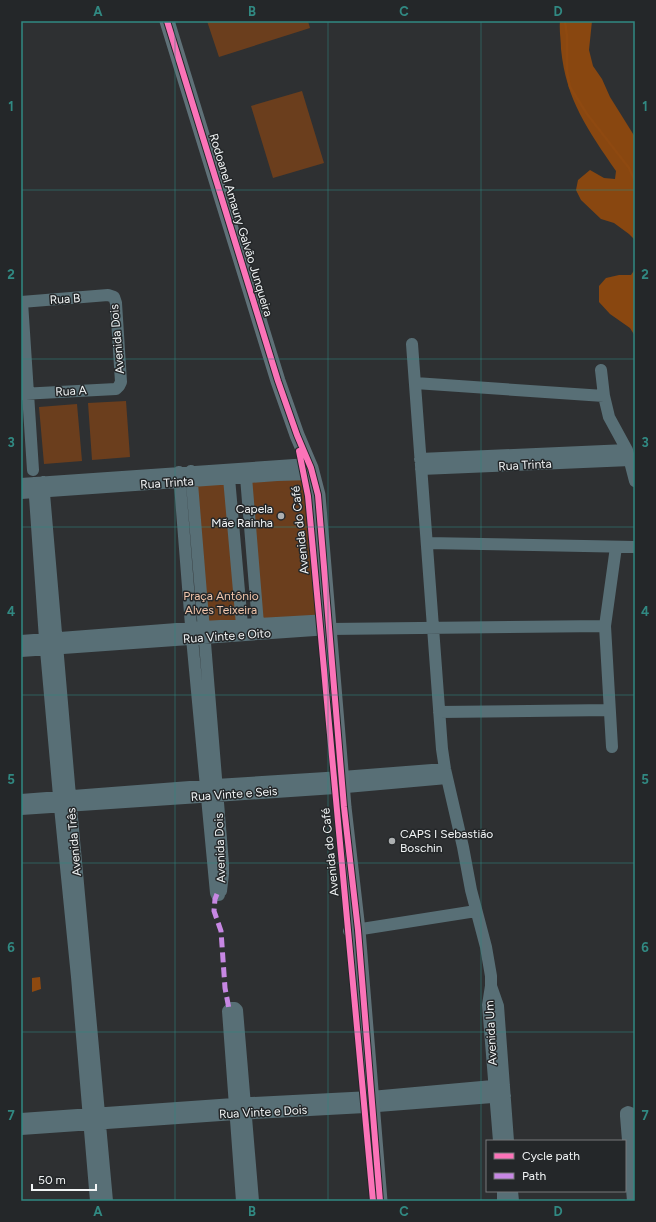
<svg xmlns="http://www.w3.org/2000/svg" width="656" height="1222" font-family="Figtree,sans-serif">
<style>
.green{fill:#6b3e1d}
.forest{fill:#894710}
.water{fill:#8e4910}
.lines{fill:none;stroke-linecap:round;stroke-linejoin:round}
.stream{stroke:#8e4910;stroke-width:2.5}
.minor{stroke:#586f76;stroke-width:12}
.major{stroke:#5f7178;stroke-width:15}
.quiet{stroke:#c787e3;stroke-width:5;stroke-dasharray:10 5;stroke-linecap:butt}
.cycleway-casing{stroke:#242729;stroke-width:8}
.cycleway{stroke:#fb73b8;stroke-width:6}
.grid{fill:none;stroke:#318982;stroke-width:1;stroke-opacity:0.55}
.poi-dot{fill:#adb0b1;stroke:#242729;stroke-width:1.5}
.labels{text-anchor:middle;stroke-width:3;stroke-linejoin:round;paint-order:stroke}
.street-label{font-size:12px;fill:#f2f5f6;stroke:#242729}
.poi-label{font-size:12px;fill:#f2f5f6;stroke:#242729;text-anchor:end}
.park-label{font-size:12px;fill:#f0c5ab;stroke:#242729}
.neatline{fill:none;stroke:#318982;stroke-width:1.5}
.grid-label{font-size:13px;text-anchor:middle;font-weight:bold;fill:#318982}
</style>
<rect width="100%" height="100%" fill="#2e3032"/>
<!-- green -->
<path class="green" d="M207,21H308L310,28L219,57Z
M302,91L324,163L273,178L251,106Z
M126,401L130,457L92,460L88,403Z
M77,404L82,461L44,464L39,407Z
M304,474L308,495L319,621L258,624L246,477Z
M229,478L242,625L203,627L191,481Z"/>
<!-- forest -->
<path class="forest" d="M560,21H592L589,50L593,66L602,79L610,97L635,137V240L629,234L614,223L601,219L581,200L576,190L578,180L590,170L604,178L615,179L616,171C588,130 566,100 561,49C561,40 559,30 560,21Z
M635,269V336L630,328L610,314L599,302V286L606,278L619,275H631Z"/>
<!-- water -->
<path class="water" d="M40,977L41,989L32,992V978Z"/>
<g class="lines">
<!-- stream -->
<path class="stream" d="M565,21L567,36V71L570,87L587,114L629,168L635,181"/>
<!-- minor -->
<path class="minor" d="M21,302L108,295L114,297L116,303L121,382L119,386L116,389L21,394
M22,302L33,470
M412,344L442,749L445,769L463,847L471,890L486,947L491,976V986L488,1005L499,1141
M601,370L604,396L609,417L627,450L635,481
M415,383L604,396
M420,459L627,450
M421,469L630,460
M191,471L223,864V874L221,891
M179,472L192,638L216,893L217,895H219
M246,477L258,624
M229,478L242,625
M43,482L70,796L107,1201
M34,483L45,639L60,807L77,977L96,1201
M21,484L309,464
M21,493L277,475L313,474
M427,543L635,547
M21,641L203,627L329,620
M21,651L329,629L605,626
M439,712L610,710
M612,747L605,626L616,547
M21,800L216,785L342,777L445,769
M21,809L335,788L447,778
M349,931L476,911
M491,986L498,1006L508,1141
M21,1119L234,1104L371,1097L504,1085
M21,1129L235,1114L365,1107L505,1096
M503,1191V1201
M512,1191L513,1201
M242,1201L228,1011L231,1008H235L237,1010L253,1201
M633,1201L626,1116V1113L628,1112L633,1114L635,1137"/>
<!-- major -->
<path class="major" d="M167,21L278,381L297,435L311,468L318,495L344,807L358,930L380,1201"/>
<!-- quiet -->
<path class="quiet" d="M217,894L215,899L214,911L221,931L225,988L229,1009"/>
<!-- cycleway casing -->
<g class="cycleway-casing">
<path id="cycleway" d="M167,21L278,381L297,435L311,468L318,495L344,807L358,930L380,1201
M299,451L308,496L373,1201"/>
</g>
<!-- cycleway -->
<use href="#cycleway" class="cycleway"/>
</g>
<!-- grid -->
<path class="grid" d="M175,21V1201M328,21V1201M481,21V1201M21,190H635M21,359H635M21,527H635M21,695H635M21,863H635M21,1032H635"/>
<!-- markers -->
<g class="poi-dot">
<circle cx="281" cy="516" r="4"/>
<circle cx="392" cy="841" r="4"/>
</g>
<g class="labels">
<!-- street labels -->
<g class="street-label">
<text transform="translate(241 225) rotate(73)" y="4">Rodoanel Amaury Galvão Junqueira</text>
<text transform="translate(65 299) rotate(-4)" y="4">Rua B</text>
<text transform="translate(117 339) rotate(-95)" y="4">Avenida Dois</text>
<text transform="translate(71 391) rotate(-3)" y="4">Rua A</text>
<text transform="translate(525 465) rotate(-3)" y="4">Rua Trinta</text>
<text transform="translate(167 483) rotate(-4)" y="4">Rua Trinta</text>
<text transform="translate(300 530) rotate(-96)" y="4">Avenida do Café</text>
<text transform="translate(227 636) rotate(-4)" y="4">Rua Vinte e Oito</text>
<text transform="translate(234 794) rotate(-4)" y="4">Rua Vinte e Seis</text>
<text transform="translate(74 842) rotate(-95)" y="4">Avenida Três</text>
<text transform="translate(220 848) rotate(-92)" y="4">Avenida Dois</text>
<text transform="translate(330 852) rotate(-96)" y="4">Avenida do Café</text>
<text transform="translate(491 1033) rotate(-93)" y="4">Avenida Um</text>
<text transform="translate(263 1112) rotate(-3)" y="4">Rua Vinte e Dois</text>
</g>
<!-- poi labels -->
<g class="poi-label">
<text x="273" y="513">Capela<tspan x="273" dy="14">Mãe Rainha</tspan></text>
<text x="400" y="838" text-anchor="start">CAPS I Sebastião<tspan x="400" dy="14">Boschin</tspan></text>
</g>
<!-- park labels -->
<g class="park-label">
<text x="221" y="600">Praça Antônio<tspan x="221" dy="14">Alves Teixeira</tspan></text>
</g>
</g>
<!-- border -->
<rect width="656" height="1222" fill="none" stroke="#242729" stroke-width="44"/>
<!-- legend -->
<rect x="486" y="1140" width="140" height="52" fill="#242729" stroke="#76797b"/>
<rect x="494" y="1153" width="20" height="6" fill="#fb73b8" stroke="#76797b"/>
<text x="522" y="1160" font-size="12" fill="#f2f5f6">Cycle path</text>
<rect x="494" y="1173" width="20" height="6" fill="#c787e3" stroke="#76797b"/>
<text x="522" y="1180" font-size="12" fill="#f2f5f6">Path</text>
<!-- scale -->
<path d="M32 1184v6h64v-6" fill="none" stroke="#f2f5f6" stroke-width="2"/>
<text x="38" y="1184" font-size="12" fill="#f2f5f6" stroke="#242729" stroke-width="3" paint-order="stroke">50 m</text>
<rect x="22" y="22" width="612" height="1178" class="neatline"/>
<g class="grid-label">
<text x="98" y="16">A</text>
<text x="252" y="16">B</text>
<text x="404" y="16">C</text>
<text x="558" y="16">D</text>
<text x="11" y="111">1</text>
<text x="645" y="111">1</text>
<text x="11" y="279">2</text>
<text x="645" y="279">2</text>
<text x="11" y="447">3</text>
<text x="645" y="447">3</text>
<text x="11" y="616">4</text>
<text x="645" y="616">4</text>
<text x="11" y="784">5</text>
<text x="645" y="784">5</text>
<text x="11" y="952">6</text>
<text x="645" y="952">6</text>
<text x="11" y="1120">7</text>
<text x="645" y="1120">7</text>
<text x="98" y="1216">A</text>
<text x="252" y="1216">B</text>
<text x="404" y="1216">C</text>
<text x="558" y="1216">D</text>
</g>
</svg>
